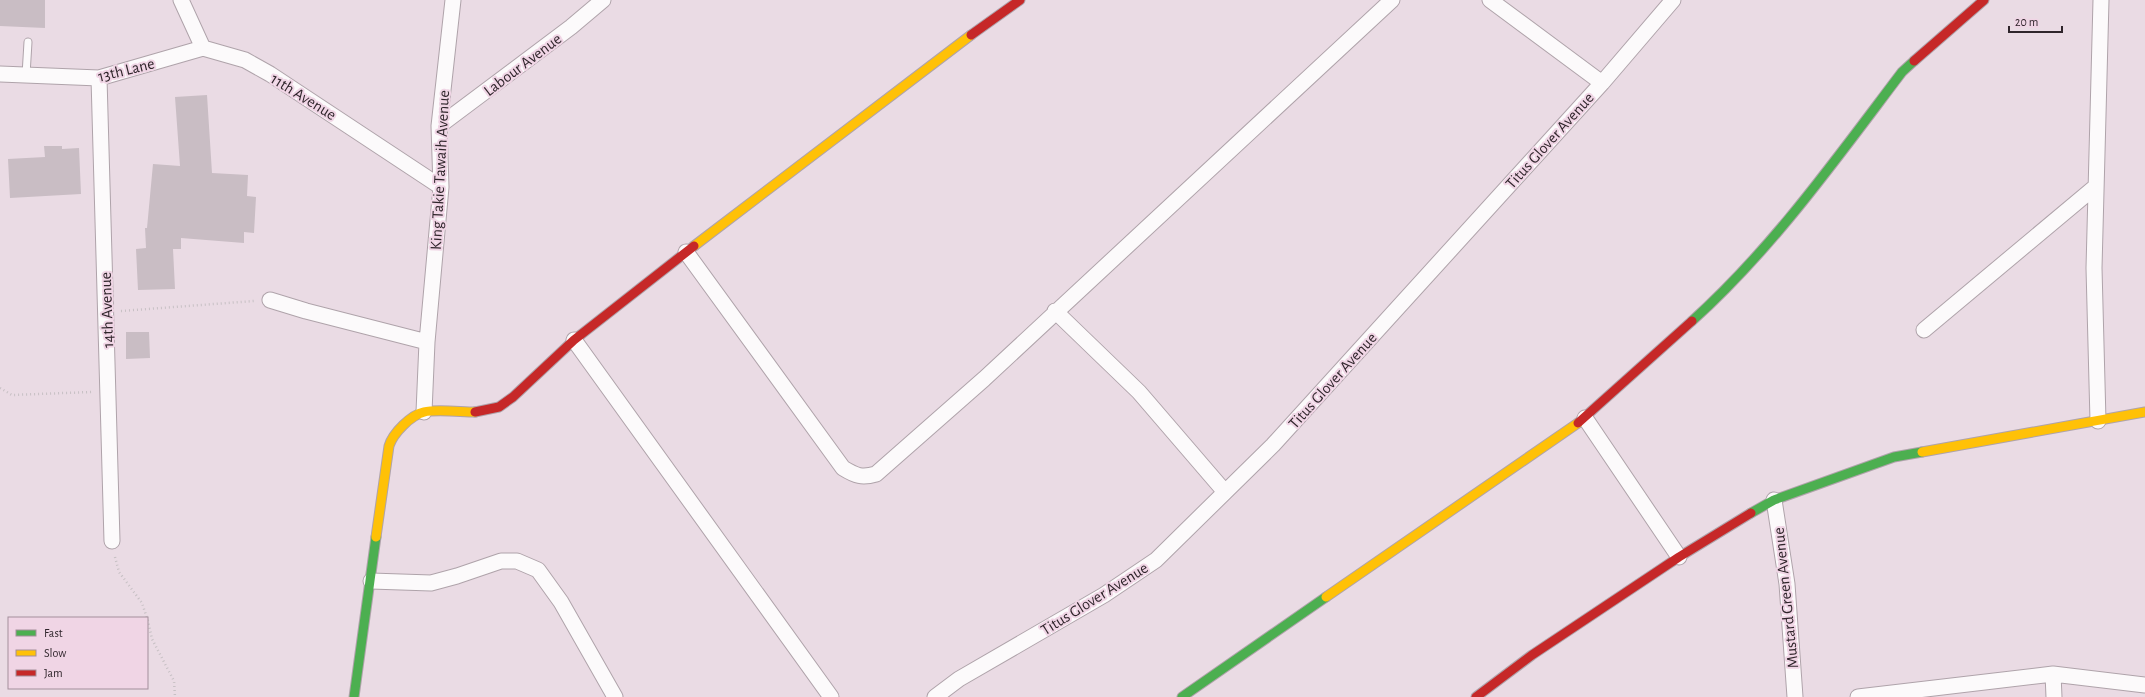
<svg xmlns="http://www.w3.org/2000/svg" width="2145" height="697" font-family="'Alegreya Sans',sans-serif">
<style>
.building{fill:#c9bdc4}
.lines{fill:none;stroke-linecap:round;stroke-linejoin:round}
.lane-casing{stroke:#afa3aa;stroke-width:9}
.street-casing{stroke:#afa3aa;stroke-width:17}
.fast-casing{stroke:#afa3aa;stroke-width:11}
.slow-casing{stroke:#afa3aa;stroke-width:11}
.jam-casing{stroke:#afa3aa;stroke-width:11}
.path{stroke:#c7c0c4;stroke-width:2.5;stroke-dasharray:1 3;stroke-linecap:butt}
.lane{stroke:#fcfafb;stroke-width:7}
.street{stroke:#fcfafb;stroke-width:15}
.fast{stroke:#4caf50;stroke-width:9}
.slow{stroke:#ffc107;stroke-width:9}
.jam{stroke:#c62828;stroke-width:9}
.labels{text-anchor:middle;stroke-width:4;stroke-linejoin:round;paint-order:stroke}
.street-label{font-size:16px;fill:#2f252b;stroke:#f0d5e5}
</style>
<rect width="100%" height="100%" fill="#eadbe4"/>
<!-- building -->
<path class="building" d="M0,0H45V28L0,26Z
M207,95L212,173L248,175L247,196L256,197L254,233L244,232V243L181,238V249H173L175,289L138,290L136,249L146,248L145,228H147L153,164L180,166L175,97Z
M44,146H62V149L79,148L81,194L10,198L8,159L45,157Z
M126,332H149L150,358L126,359Z"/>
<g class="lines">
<!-- lane casing -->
<g class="lane-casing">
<path id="lane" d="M26,75L28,42"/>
</g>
<!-- street casing -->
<g class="street-casing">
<path id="street" d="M181,0L203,48L245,60L270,74L441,187
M1490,0L1602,83
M0,74L99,78L203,48
M99,78L112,541
M439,126L571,27L603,0
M686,252L843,468C856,476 862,478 876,474L984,379L1392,0
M270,300L306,311L427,342
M1055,311L1139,392L1225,492
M1924,330L2095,187
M574,340L831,697
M424,412L427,342L441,187L439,126L453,0
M1585,418L1679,557
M2098,421L2094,268L2101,0
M1774,500L1787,584L1795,697
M371,581L431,583L457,576L501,561H517L538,570L561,602L615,697
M2053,674L2145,685
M935,697L959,679L1104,595L1156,560L1273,445L1602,83L1673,0
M1858,697L2053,674L2054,697"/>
</g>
<!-- fast casing -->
<g class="fast-casing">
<path id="fast" d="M1692,321C1773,248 1836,159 1902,72L1914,61
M1751,513L1774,500L1894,457L1922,452
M354,697L376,537
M1182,697L1326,597"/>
</g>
<!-- slow casing -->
<g class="slow-casing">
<path id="slow" d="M694,246L971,35
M1922,452L2145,412
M376,537L389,446C393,433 411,415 424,412C436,409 462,412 475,412
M1326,597L1578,423"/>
</g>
<!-- jam casing -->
<g class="jam-casing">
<path id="jam" d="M971,35L1020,0
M1914,61L1984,0
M475,412L499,407L513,397L574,340L694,246
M1578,423L1692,321
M1476,697L1532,655L1679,557L1751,513"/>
</g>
<!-- path -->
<path class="path" d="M121,311L254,301
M0,388L12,395L92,392
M115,557L119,572L142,603L148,621L152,639L174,681L175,697"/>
<!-- lane -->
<use href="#lane" class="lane"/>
<!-- street -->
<use href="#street" class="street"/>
<!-- fast -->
<use href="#fast" class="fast"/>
<!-- slow -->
<use href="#slow" class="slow"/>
<!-- jam -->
<use href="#jam" class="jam"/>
</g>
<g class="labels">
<!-- street labels -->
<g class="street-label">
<text transform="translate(522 64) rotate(-37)" y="6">Labour Avenue</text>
<text transform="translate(126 69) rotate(-14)" y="6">13th Lane</text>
<text transform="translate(304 96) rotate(32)" y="6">11th Avenue</text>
<text transform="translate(1549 140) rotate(-48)" y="6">Titus Glover Avenue</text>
<text transform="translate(439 170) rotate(-87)" y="6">King Takie Tawaih Avenue</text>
<text transform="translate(106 310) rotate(-92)" y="6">14th Avenue</text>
<text transform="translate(1332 380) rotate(-48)" y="6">Titus Glover Avenue</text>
<text transform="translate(1094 598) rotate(-32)" y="6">Titus Glover Avenue</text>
<text transform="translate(1785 598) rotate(-96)" y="6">Mustard Green Avenue</text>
</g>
</g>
<!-- legend -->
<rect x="8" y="617" width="140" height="72" fill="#f0d5e5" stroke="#a38f9b"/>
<rect x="16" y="630" width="20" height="6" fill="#4caf50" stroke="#a38f9b"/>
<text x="44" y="637" font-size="12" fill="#2f252b">Fast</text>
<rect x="16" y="650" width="20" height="6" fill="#ffc107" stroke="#a38f9b"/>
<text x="44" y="657" font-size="12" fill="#2f252b">Slow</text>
<rect x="16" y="670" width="20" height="6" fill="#c62828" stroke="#a38f9b"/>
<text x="44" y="677" font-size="12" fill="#2f252b">Jam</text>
<!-- scale -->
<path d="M2009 26v6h53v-6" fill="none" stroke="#2f252b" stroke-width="2"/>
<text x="2015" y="26" font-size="12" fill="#2f252b" stroke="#f0d5e5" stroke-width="3" paint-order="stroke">20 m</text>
</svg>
